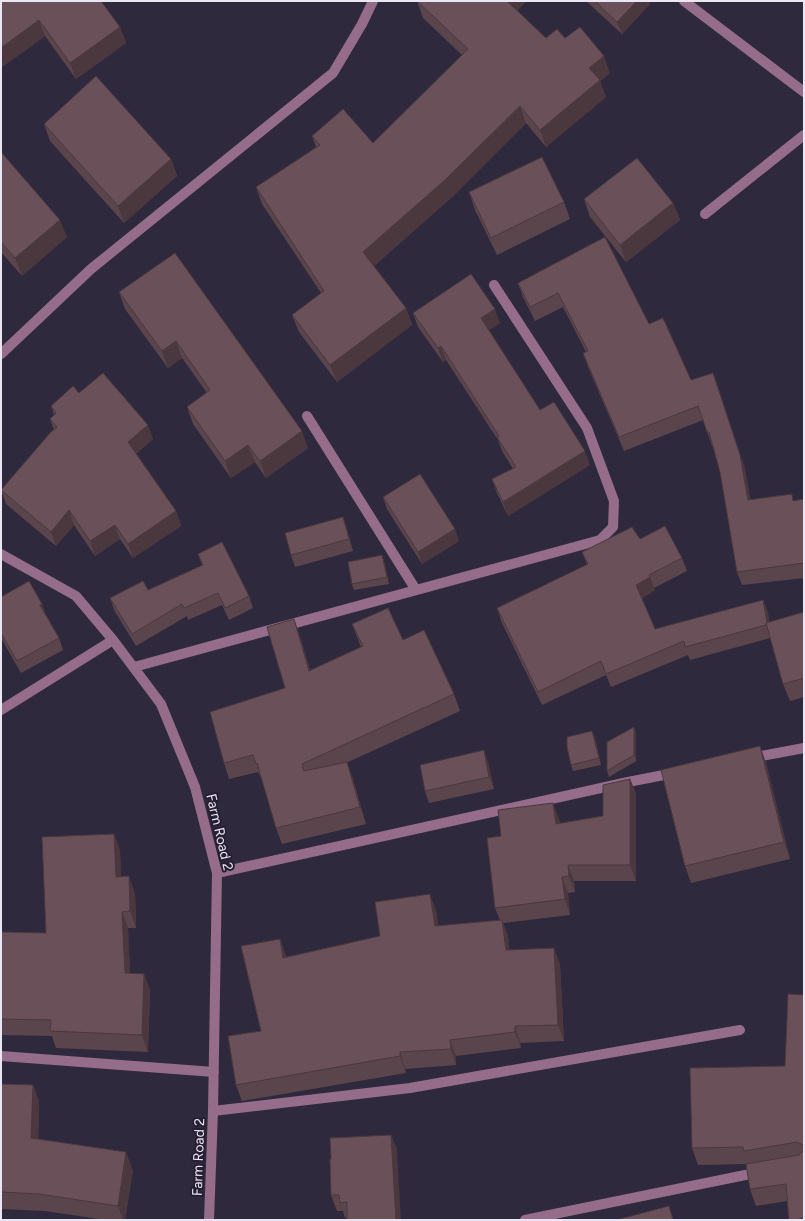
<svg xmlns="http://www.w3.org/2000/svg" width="805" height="1221" font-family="Figtree,sans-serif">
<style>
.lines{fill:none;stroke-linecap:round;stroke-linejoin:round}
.minor{stroke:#956d8a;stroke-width:10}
.wall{fill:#5b454c}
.shaded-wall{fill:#4a383e}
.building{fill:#6a5058;stroke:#4a383e}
.labels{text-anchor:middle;stroke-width:4;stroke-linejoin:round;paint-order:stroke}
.street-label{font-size:14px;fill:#eae6f4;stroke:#261f33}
</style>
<rect width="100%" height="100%" fill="#2f293d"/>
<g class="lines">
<!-- minor -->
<path class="minor" d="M684,1L804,92
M705,214L804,135
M1,354L91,269L333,73L362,24L373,1
M307,416L416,590
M1,554L76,596L113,640L161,704L195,787L217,873L213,1111L209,1220
M134,667L600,540L613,527L614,501L587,428L494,285
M1,710L113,640
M751,758L804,748
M217,873L628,782L674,773
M1,1056L214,1072
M213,1111L410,1088L740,1030
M525,1220L760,1172"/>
</g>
<!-- wall -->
<path class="wall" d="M1,1L120,27L126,43L76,79L45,36L2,67L1,65Z
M417,1H526L517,11L546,38H565L610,73L600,81L606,97L546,147L526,123L452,197L374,266L406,308L412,325L337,382L299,332L292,315L321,293L262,204L256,187L316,147L312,136L373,143L462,55L423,18Z
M586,1H649L650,4L622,34Z
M44,124L171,159L177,176L124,223L50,141Z
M1,152L67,237L22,276L1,252Z
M469,192L564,202L570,219L497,255L475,210Z
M584,199L673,203L680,220L626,262L590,217Z
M605,237L649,324L691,380L718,387L745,469L750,500L794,501L804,499V578L742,585L737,572L720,472L713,446H712L703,420L624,451L588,367L583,353L586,352L563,307L535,321L523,297L518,283Z
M119,292L308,448L266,478L255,462L231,478L193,424L187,407L207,393L182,358L168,368L125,309Z
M413,313L500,323L489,330L540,410L590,465L508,516L497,493L492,479L513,469L502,451L498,440L446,360L443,362L418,327Z
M79,393L153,439L136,454L176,511L181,526L133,558L120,539L95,556L74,525L56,546L6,504L1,490L54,430L50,419L54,415L51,406Z
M383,497L459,541L422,564L387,509Z
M347,529L353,551L295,567L291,555Z
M640,539L682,558L687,571L654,588L655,590L642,598L655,629L763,600L768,613L769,622L804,612V697L790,701L783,684L770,638L690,660L688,655L611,687L606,675L542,705L501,621L497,608L587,565L582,552Z
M198,554L249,596L253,608L229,620L222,605L188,620L187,616L136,646L114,610L110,598L148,590L202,565Z
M382,555L384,561L389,584L354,590L352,584Z
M1,597L42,604L45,613L59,638L63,650L21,673L1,638Z
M352,624L403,640L454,694L460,711L346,763L353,779L366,824L282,844L276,828L262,780L258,772L229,779L224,763L285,688L300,636L310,670L361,647Z
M634,727L636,733V761L609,777L607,771Z
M592,731L595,738L601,765L573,771L571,765Z
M760,746L766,763L790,859L691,883L685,866Z
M488,762L494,789L429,803L425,791Z
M630,779L636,794V881H574L575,892L568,893L570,915L503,923L508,936L509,950L560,964L564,1041L520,1043L521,1048L456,1056V1065L405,1069L406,1073L242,1101L236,1085L261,1031L280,939L286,957L380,936L436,910L438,926L500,920L495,908L501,836L559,819L560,823L603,816Z
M114,834L120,851L121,876L135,893L136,928H128L130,973L144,974L150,990L148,1052L56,1048L52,1036L1,1035V932L46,933Z
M804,995V1220H789L787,1201L756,1206L750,1189L748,1164L698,1165L692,1148L785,1066Z
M1,1084L33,1085L39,1102L38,1139L133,1170L125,1220H106L45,1211L1,1209Z
M391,1135L397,1150L347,1218H345L343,1211H337L331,1195V1159Z"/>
<!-- shaded-wall -->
<path class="shaded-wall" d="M506,1H526L511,17Z
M637,1H649L650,4L622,34L617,22Z
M39,20L45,36L2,67L1,63V48Z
M120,27L126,43L76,79L70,63Z
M604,56L610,73L600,81L606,97L546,147L540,130L589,68Z
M520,106L526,123L452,197L369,270L363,252Z
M171,159L177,176L124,223L118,206Z
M673,203L680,220L626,262L620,245Z
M60,220L67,237L22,276L15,258Z
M406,308L412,325L337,382L330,365Z
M495,309L500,323L486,332L481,318Z
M176,341L182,358L168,368L162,351Z
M441,346L446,360L443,362L438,348Z
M713,373L745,469L753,514L748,500Z
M148,425L153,439L133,456L128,442Z
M302,431L308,448L266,478L260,461Z
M248,445L255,462L231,478L225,461Z
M585,451L590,465L508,516L503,502Z
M69,510L74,525L56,546L51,532Z
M176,511L181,526L133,558L128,544Z
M343,517L347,529L353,551L349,539Z
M115,525L120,539L95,556L90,541Z
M455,529L459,541L422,564L418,552Z
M382,555L384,561L389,584L387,577Z
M650,577L655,590L641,599L636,585Z
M763,600L768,613L772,638L767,624Z
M42,604L46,616L40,605Z
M294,619L300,636L315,687L309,671Z
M634,727L636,733V761L634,755Z
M592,731L595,738L601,765L599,758Z
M760,746L766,763L790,859L784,842Z
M484,750L488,762L494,789L489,777Z
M347,762L353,779L366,824L360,807Z
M630,779L636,794V881L630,865Z
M553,803L559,819L562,839L556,824Z
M114,834L120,851L122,893L116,877Z
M568,865L574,881L575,892L569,876Z
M129,876L135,893L136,928L130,911Z
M562,877L568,893L570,915L565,899Z
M430,894L436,910L441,942L435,926Z
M122,912L128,928L131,990L125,973Z
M502,920L508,936L511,967L506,950Z
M280,939L286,956L289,974L283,958Z
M554,948L560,964L564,1041L558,1025Z
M144,974L150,990L148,1052L142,1035Z
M515,1026L520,1043L521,1048L515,1032Z
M450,1040L456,1056V1065L451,1049Z
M400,1052L405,1069L406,1073L400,1056Z
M33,1085L39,1102L38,1155L31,1138Z
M391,1135L397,1150L401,1220H396Z
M126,1152L133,1170L125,1220H123L118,1206Z
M669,1206L674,1220H673Z"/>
<!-- building -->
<path class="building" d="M1,1H101L120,27L70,63L39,20L1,48Z
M417,1H507L546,38L557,29L565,38L580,27L604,56L589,68L600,80L540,130L520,106L445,180L363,252L406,308L330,365L292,315L324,291L256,187L320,145L312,136L343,109L373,143L468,49Z
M595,1H637L617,22Z
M96,76L171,159L118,206L44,124Z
M1,152L60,220L15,258L1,242Z
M542,157L564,202L491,238L469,192Z
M637,158L673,203L620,245L584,199Z
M605,237L649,324L663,318L691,380L713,373L740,455L748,500L792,494L793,501L804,499V563L737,572L720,472L709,432H707L698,406L619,437L583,353L588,351L558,293L530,307L518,283Z
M175,253L302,431L260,461L248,445L225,461L187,407L210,390L176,341L162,351L119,292Z
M471,274L495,309L481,318L540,410L554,402L585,451L503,502L492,479L516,467L497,437L499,436L441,346L438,348L413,313Z
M103,373L148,425L128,442L176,511L128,544L115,525L90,541L69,510L51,532L1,490L50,433L57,427L50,419L56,413L51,406L73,386L79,393Z
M420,474L455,529L418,552L383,497Z
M343,517L349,539L291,555L285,533Z
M665,526L682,558L649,575L650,577L636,585L655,629L763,600L767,622L766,623V625L685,647L684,641L606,674L601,661L538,692L497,608L588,564L582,552L632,527L640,539Z
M222,542L249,596L225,608L218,593L184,608L182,604L132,634L110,598L143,581L148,590L203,565L198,554Z
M382,555L387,577L352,584L348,562Z
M29,581L42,604L40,605L59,638L17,661L1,633V597Z
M388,608L403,640L424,630L454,694L302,764L304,771L347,762L360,807L276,828L257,763L256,764L253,755L224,763L210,712L285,688L267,627L294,619L309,671L363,646L352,624Z
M804,612V678L783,684L766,623Z
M634,727V755L607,771V742Z
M592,731L599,758L571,765L567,747V737Z
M760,746L784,842L685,866L661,770Z
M484,750L489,777L425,791L420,765Z
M630,779V865H568L569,876L562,877L565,899L495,908L487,838L501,836L498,810L553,803L556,824L603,816V785Z
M114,834L116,877L129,876L130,911L122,912L125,973L144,974L142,1035L50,1031L51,1020L1,1019V932L46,933L42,837Z
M430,894L435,926L502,920L506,950L554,948L558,1025L515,1026V1032L450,1040L451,1049L400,1052V1056L236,1085L228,1036L261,1031L241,946L280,939L283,958L380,936L375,902Z
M788,994L804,995V1149L803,1145L797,1142L744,1151L743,1147L692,1148L690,1068L785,1066Z
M1,1084L33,1085L31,1138L126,1152L118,1206L39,1194L1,1192Z
M391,1135L396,1220H347V1202L340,1203L339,1195H331L330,1159H331L330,1138Z
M804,1150V1217L797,1220H789L786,1184L750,1189L746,1164L799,1155Z
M669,1206L673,1220H616Z"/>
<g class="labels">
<!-- street labels -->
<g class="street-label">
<text transform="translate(220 832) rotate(77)" y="5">Farm Road 2</text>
<text transform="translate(198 1157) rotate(-88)" y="5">Farm Road 2</text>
</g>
</g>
<!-- border -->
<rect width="805" height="1221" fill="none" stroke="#eae6f4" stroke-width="4"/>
</svg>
